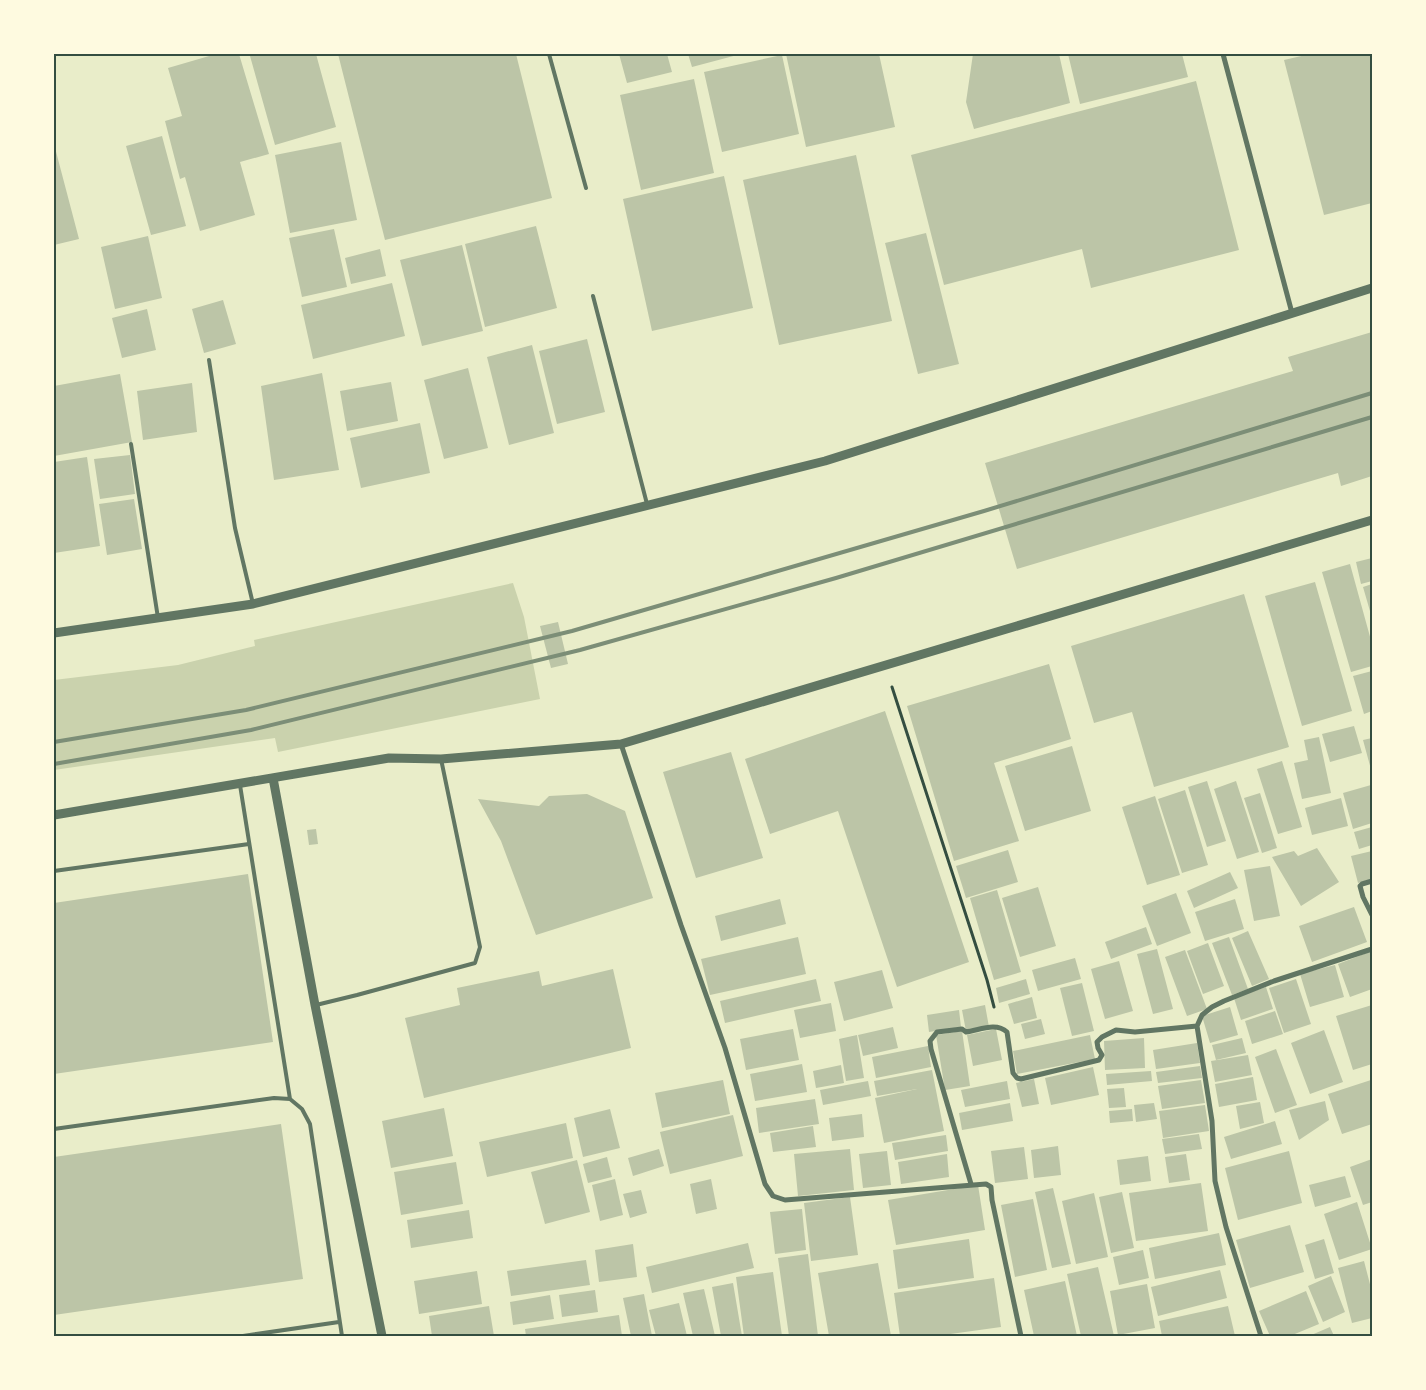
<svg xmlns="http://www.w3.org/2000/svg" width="1426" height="1390" font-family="Signika,sans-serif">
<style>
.green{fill:#cad2ad}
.building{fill:#bcc5a7}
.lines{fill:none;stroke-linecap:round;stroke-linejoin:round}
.path{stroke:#344e41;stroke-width:3}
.service{stroke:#617663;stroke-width:4}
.minor{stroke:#617663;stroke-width:5}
.tertiary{stroke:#617663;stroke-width:9}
.rail{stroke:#7c8e77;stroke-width:4}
.neatline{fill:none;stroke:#344e41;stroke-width:2}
</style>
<rect width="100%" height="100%" fill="#e9edc9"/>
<!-- green -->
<path class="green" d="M513,583L524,617L540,699L278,752L275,738L54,770V680L178,665L255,646L254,640Z"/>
<!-- building -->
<path class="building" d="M216,54H239L269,154L240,162L255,215L200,231L185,177L180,179L165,121L182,116L168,68Z
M259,54H316L336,127L275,145L250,56Z
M338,54H516L552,198L385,240Z
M619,54H667L672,72L627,83Z
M688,54H741L692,67Z
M786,54H879L895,127L806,147Z
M973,54H1059L1070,103L974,129L966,102Z
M1068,54H1182L1188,77L1080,104Z
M1310,54H1372V203L1324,215L1284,60Z
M782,55L799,134L722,152L704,72Z
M694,79L714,173L641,190L620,95Z
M1196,81L1239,250L1091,288L1082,249L944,285L911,155Z
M162,136L186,226L151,235L126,146Z
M341,142L357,220L290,233L275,155Z
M54,144L79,239L54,245Z
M856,155L892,321L779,345L743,180Z
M724,176L753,308L652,331L623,199Z
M536,226L557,308L485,327L465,244Z
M334,229L347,287L302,297L289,238Z
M926,233L959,364L918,374L885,243Z
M148,236L162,298L115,309L101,247Z
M462,245L483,331L422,346L400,260Z
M380,249L386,276L351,284L345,258Z
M392,283L405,336L313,359L301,305Z
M223,300L236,344L204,353L192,309Z
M147,309L156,350L122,358L112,318Z
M1372,332V476L1341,486L1338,473L1017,569L985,463L1293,371L1288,357Z
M587,339L605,412L557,424L539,351Z
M532,345L554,433L509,445L487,357Z
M468,368L488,448L444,459L424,380Z
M322,373L339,470L274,480L261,386Z
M120,374L132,442L54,456V386Z
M391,382L398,421L347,431L340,391Z
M192,383L197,432L143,440L137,391Z
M420,423L430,473L361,488L350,438Z
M130,455L135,494L100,499L94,459Z
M87,457L100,546L54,553V462Z
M134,499L142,549L107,555L99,504Z
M1372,558V581L1361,584L1356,562Z
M1350,564L1372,644V666L1351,672L1322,572Z
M1315,582L1352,711L1302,726L1265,596Z
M1372,584V618L1363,587Z
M1244,594L1289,747L1154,787L1132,712L1094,723L1071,646Z
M558,622L568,664L551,668L540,626Z
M1049,664L1071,739L994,763L1019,841L954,861L907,706Z
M1372,671V711L1364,714L1353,676Z
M885,711L969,962L897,987L838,811L770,834L745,759Z
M1354,726L1362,753L1330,762L1322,734Z
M1319,737L1331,793L1302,799L1294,763L1308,760L1304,740Z
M1372,738V773L1363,740Z
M1072,746L1091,811L1025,831L1005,766Z
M731,752L763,858L696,878L663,772Z
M1282,761L1302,827L1278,834L1257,769Z
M1207,781L1226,841L1207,847L1188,787Z
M1236,781L1259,852L1237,859L1214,789Z
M1371,785L1372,823L1353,829L1343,793Z
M1185,790L1208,865L1182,873L1158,799Z
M1260,793L1277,848L1262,853L1244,798Z
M587,794L625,811L653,898L536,935L501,841L478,799L539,806L549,796Z
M1155,796L1180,875L1147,885L1122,807Z
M1341,798L1348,826L1312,835L1305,808Z
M1372,827V845L1359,849L1354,832Z
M316,829L318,844L309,845L307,830Z
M1317,848L1339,882L1301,906L1272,857L1294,851L1298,856Z
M1008,850L1018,882L966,898L956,866Z
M1372,851V879L1358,883L1351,856Z
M1270,866L1280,916L1254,921L1244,870Z
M1230,872L1238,888L1194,908L1187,891Z
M248,874L273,1042L54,1074V903Z
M1038,887L1056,946L1020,957L1002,898Z
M997,890L1021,972L994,980L970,898Z
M1176,893L1191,933L1157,946L1142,906Z
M780,899L786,924L721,941L715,916Z
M1235,899L1244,929L1205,941L1195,912Z
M1354,907L1367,942L1312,962L1299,926Z
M1146,927L1152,944L1111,959L1105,942Z
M1248,931L1269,979L1252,986L1232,938Z
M798,937L806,974L710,995L701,959Z
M1229,937L1248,989L1232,995L1212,943Z
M1208,943L1224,986L1203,994L1187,951Z
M1157,949L1173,1009L1153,1014L1137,954Z
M1185,950L1207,1009L1187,1016L1165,957Z
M1372,951V989L1350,997L1338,964Z
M1075,958L1081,979L1038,991L1032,970Z
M1119,961L1133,1011L1105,1019L1091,969Z
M1335,965L1344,997L1310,1007L1300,974Z
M613,969L631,1048L424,1098L405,1018L460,1005L457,988L539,971L542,986Z
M882,970L893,1008L844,1021L834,982Z
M816,979L821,1001L725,1023L720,1001Z
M1026,979L1030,994L999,1003L996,988Z
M1296,979L1311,1024L1284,1033L1269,988Z
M1082,983L1094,1031L1072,1036L1060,988Z
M1266,987L1273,1009L1241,1020L1234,998Z
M1032,997L1037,1018L1014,1024L1008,1004Z
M831,1003L836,1031L800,1038L794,1010Z
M985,1005L989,1027L966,1031L962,1010Z
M1372,1005V1064L1353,1070L1336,1016Z
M1230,1007L1238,1035L1210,1043L1202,1016Z
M959,1010L961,1027L929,1032L927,1015Z
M1275,1011L1283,1034L1252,1044L1245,1021Z
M1041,1019L1045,1034L1025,1039L1021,1024Z
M893,1027L898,1048L863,1056L858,1035Z
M793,1029L799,1060L746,1070L740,1039Z
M996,1029L1002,1060L973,1066L967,1035Z
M1324,1030L1343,1082L1310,1094L1291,1043Z
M962,1031L970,1086L945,1090L936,1035Z
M857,1035L864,1078L846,1081L839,1039Z
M1090,1035L1095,1059L1017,1074L1013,1051Z
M1144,1038L1145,1068L1105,1070L1104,1041Z
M1242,1038L1246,1053L1216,1060L1212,1045Z
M1197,1043L1200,1063L1156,1069L1153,1050Z
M928,1046L931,1067L876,1078L872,1057Z
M1276,1049L1297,1105L1275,1113L1255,1057Z
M1248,1055L1252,1075L1215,1082L1211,1061Z
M802,1064L807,1092L755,1101L750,1074Z
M841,1065L844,1083L816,1088L813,1071Z
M1200,1066L1202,1078L1158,1083L1156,1072Z
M1093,1067L1099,1095L1051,1105L1045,1078Z
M932,1070L944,1131L884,1143L875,1098L917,1089L877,1096L874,1081Z
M1151,1071L1152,1081L1107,1085L1106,1074Z
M1253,1077L1257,1100L1219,1107L1215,1084Z
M1034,1079L1039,1104L1022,1107L1016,1083Z
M723,1080L730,1114L662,1128L655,1093Z
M1201,1080L1205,1103L1162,1109L1158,1086Z
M1371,1080L1372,1124L1342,1134L1328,1094Z
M868,1081L871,1096L823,1105L820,1090Z
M1007,1081L1010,1099L965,1107L961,1090Z
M1124,1088L1126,1107L1109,1108L1107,1089Z
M815,1099L819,1124L759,1133L756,1108Z
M1325,1101L1329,1120L1299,1140L1289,1110Z
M1260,1102L1264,1123L1240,1129L1236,1106Z
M1010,1103L1013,1121L962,1130L959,1113Z
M1154,1103L1157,1119L1136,1122L1134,1105Z
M1205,1105L1209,1131L1163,1138L1159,1111Z
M444,1108L453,1156L391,1168L382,1121Z
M610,1109L620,1148L583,1157L574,1118Z
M1132,1109L1133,1121L1110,1123L1109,1111Z
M862,1114L864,1137L832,1141L829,1118Z
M733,1115L743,1156L670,1174L660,1132Z
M1275,1121L1282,1144L1231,1159L1224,1137Z
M566,1123L573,1158L487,1177L479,1142Z
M281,1124L303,1279L54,1315V1157Z
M813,1126L816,1147L773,1152L770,1133Z
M1199,1134L1202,1149L1165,1154L1162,1139Z
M946,1135L948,1151L895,1160L892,1143Z
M1058,1146L1061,1175L1034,1178L1031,1150Z
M1024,1147L1028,1179L995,1183L991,1151Z
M659,1149L664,1166L633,1176L628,1158Z
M850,1149L854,1190L798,1196L794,1154Z
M887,1151L891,1185L863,1188L859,1154Z
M1289,1151L1302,1203L1238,1220L1225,1168Z
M947,1154L949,1177L901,1184L898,1162Z
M1186,1154L1190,1180L1169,1183L1165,1157Z
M1148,1156L1151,1181L1120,1185L1117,1160Z
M607,1157L612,1177L588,1183L583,1164Z
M1372,1159V1202L1363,1205L1350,1167Z
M577,1160L590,1212L545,1224L531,1172Z
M456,1162L463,1204L401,1215L394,1172Z
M1345,1176L1351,1197L1315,1207L1309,1185Z
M615,1179L623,1215L600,1221L592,1185Z
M711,1179L717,1209L696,1214L690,1184Z
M1201,1183L1208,1231L1136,1241L1129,1193Z
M978,1185L985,1230L896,1245L888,1200Z
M1053,1188L1071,1264L1052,1268L1035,1192Z
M641,1190L647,1213L630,1218L623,1194Z
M1122,1192L1134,1248L1111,1253L1099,1197Z
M1094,1193L1108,1257L1076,1264L1062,1201Z
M850,1197L858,1255L811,1261L804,1203Z
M1033,1199L1047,1270L1015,1277L1001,1205Z
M1357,1202L1372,1249L1339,1260L1324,1214Z
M802,1209L806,1250L775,1254L770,1212Z
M469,1210L473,1238L411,1248L407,1220Z
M1290,1225L1304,1272L1250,1288L1236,1240Z
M1219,1233L1226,1265L1155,1279L1149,1248Z
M969,1239L974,1278L898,1289L893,1250Z
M1324,1239L1334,1273L1315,1279L1305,1245Z
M748,1243L754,1268L652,1293L646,1267Z
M633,1244L637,1277L599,1282L595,1250Z
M1143,1250L1149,1278L1119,1285L1113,1257Z
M808,1254L818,1336H789L778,1258Z
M586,1260L590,1285L511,1296L507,1271Z
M1364,1261L1372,1292V1318L1352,1323L1338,1268Z
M878,1263L891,1336H829L818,1273Z
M1098,1267L1114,1336H1081L1067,1274Z
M1220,1270L1227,1298L1158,1316L1151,1287Z
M477,1271L482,1304L419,1314L414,1281Z
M773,1272L782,1336H744L736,1277Z
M1331,1276L1345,1312L1323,1322L1308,1286Z
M994,1278L1001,1327L936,1336H900L894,1293Z
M1065,1281L1077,1336H1034L1024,1290Z
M733,1283L742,1336H721L712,1287Z
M1147,1284L1155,1328L1118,1335L1110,1291Z
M704,1289L715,1336H693L683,1293Z
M595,1290L598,1312L562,1317L559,1295Z
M1306,1291L1319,1324L1290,1336H1270L1259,1311Z
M644,1294L652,1336H631L623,1298Z
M550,1295L554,1319L513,1325L510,1302Z
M679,1303L687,1336H656L649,1310Z
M489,1306L494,1336H432L429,1316Z
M1228,1306L1235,1336H1162L1159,1321Z
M619,1315L622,1336H526L525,1329Z
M1330,1327L1334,1336H1309Z"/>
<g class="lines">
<!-- path -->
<path class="path" d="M892,687L987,980L994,1007"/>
<!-- service -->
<path class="service" d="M549,54L586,188
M593,296L647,504
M209,360L235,528L253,604
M131,444L158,618
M240,785L290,1099
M54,871L249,844
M316,1005L357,995L475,963L480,947L441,759
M54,1129L274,1098L290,1099L302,1109L310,1124L342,1336
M243,1336L339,1322"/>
<!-- minor -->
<path class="minor" d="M1223,54L1292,313
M621,744L681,925L725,1048L765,1184L773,1196L785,1200L986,1184L991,1187L992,1200L1021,1336
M1372,881L1362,884L1360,886L1363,897L1372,915
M1197,1026L1212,1121L1215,1181L1226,1227L1261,1336
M1197,1026L1202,1015L1212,1007L1224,1001L1274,981L1372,949
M971,1184L931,1049L930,1041L937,1032L962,1029L966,1032C980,1030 996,1022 1007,1032L1013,1073L1017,1078L1021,1079L1099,1060L1102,1055L1098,1048L1097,1042L1102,1037L1116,1030L1135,1032L1197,1026"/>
<!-- tertiary -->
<path class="tertiary" d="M54,633L253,604L825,461L1372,288
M273,778L315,1005L382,1336
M54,815L389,758L441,759L621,744L1372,520"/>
<!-- rail -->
<path class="rail" d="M54,742L246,710L572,631L984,511L1372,393
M54,764L251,730L580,650L836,578L1372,417"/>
</g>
<!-- border -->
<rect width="1426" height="1390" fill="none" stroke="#fefae0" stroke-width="110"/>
<rect x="55" y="55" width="1316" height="1280" class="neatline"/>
</svg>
